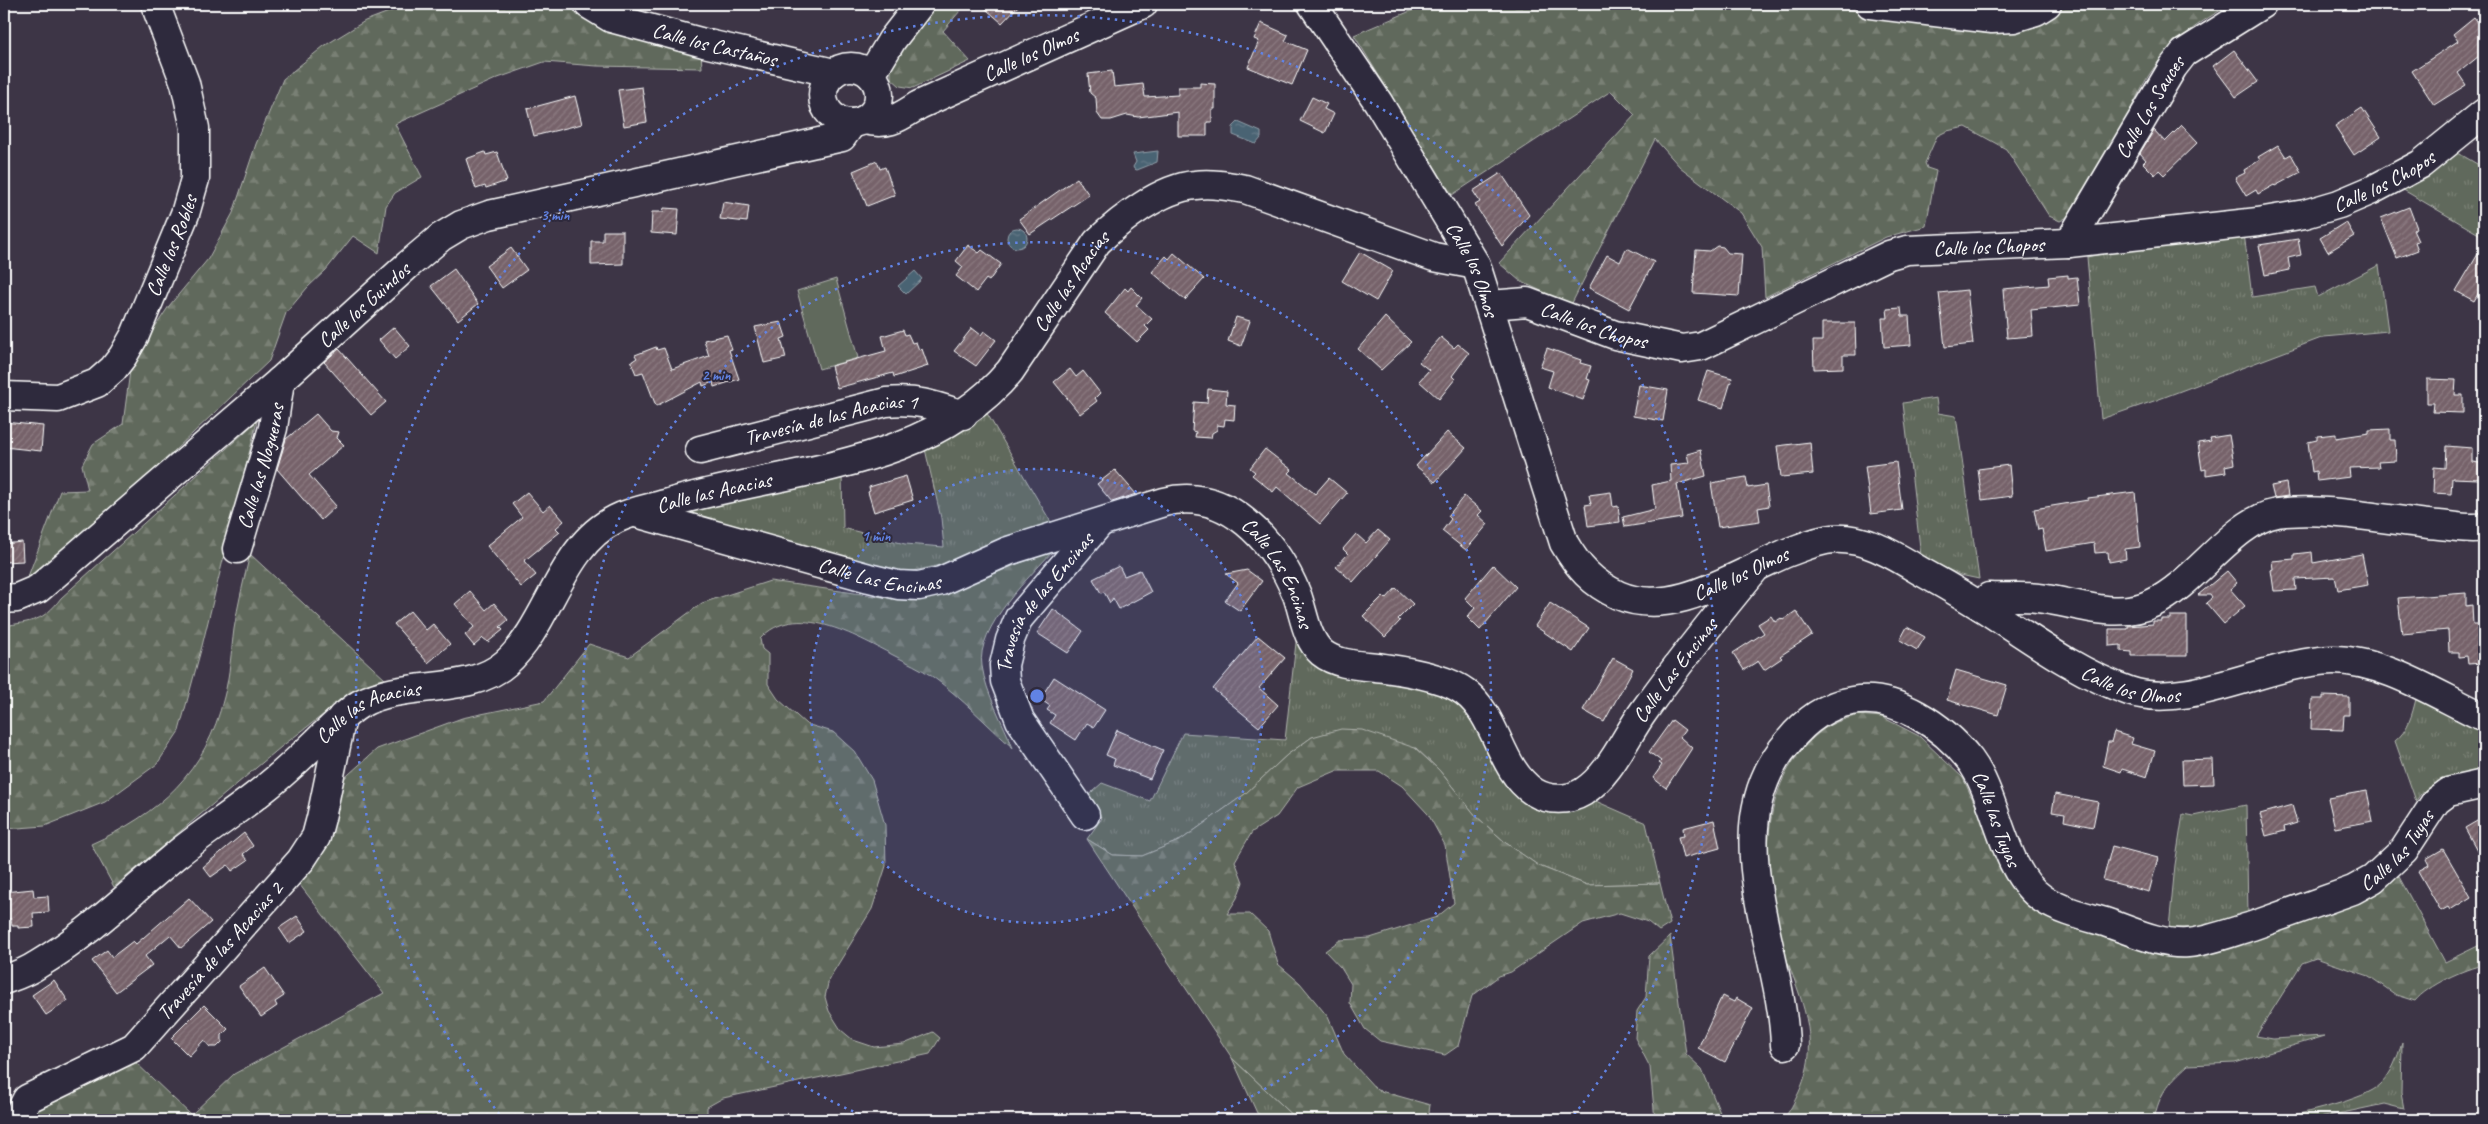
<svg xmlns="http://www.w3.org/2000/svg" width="2488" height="1124" font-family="Caveat,sans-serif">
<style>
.grass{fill:url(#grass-tufts);stroke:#b0b4ae}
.forest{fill:url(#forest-firs);stroke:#b0b4ae}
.pitch{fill:#61695c;stroke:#b0b4ae}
.water{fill:url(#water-ripples);stroke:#92a1ab}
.building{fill:url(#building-hatch);stroke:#fff}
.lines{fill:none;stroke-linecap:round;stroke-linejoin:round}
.minor-casing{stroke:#fff;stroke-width:31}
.minor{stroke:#2f2a3d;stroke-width:28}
.ring{fill:none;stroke:#6183e4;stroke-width:2.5;stroke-dasharray:2.5 5}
.labels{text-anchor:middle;stroke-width:4;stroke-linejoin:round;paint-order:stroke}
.street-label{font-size:21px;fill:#fff;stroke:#2f2a3d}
.centre{fill:#6183e4;stroke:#2f2a3d;stroke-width:2.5}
.ring-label{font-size:15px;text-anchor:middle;font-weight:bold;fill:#6183e4;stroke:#2f2a3d;stroke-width:4;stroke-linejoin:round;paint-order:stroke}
</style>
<defs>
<pattern id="grass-tufts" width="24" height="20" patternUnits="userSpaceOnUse" patternTransform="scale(1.25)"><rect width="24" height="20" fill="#61695c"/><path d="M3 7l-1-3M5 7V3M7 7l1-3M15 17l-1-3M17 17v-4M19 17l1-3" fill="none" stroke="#798074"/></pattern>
<pattern id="forest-firs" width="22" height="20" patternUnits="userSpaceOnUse" patternTransform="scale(1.25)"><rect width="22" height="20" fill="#61695c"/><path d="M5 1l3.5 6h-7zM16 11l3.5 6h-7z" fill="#798074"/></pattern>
<pattern id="water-ripples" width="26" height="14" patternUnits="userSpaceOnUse" patternTransform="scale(1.25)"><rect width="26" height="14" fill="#4a6373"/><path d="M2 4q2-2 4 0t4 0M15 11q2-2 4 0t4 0" fill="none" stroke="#657a88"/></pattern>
<pattern id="building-hatch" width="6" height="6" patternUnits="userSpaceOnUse" patternTransform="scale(1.25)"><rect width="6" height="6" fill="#76626a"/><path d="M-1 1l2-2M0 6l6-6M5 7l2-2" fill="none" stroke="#8b7a80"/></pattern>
</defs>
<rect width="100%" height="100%" fill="#3d3546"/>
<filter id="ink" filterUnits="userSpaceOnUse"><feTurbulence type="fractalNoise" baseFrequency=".02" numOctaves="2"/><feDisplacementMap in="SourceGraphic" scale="10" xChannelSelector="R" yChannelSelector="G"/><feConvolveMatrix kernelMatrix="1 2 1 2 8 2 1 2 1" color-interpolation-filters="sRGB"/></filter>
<g filter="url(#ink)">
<!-- grass -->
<path class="grass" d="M2453,150L2484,168V237L2400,188Z
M2244,233L2252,297L2315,287L2318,297L2379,265L2388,331L2324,337L2154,401L2101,419L2087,257L2130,248Z
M1936,398L1938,413L1956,416L1979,579L1960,575L1921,556L1903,403Z
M985,410L1052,524C999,544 948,569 890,574L682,514L679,506L842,473L843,528L905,544L944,547L941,518L925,449L945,439Z
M1297,634L1457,700L1472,713L1508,783L1591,799L1646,823L1660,883L1587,885L1539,866L1506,843L1476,816L1439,770L1416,748L1312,737L1287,755L1245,794L1181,840L1142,856L1113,855L1087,839L1102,818L1084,799L1102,783L1150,801L1183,733L1285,740Z
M2416,699L2484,730V770C2461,774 2429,778 2416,801L2395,741C2408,731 2412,715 2416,699Z
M2246,805L2248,915L2190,928H2169L2175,865L2183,814L2193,816Z
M2402,1043L2401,1093L2404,1109L2384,1104L2310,1120H2274C2298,1114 2366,1100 2381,1084C2392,1073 2397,1058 2402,1043Z
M1232,1058L1298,1120H1267L1257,1113Z"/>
<!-- forest -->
<path class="forest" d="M410,4H574L592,16L701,52L702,68L597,66L544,62L498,78L395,124L422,177L395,193L386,206L379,253L353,236L326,270L307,288L286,313L269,361L97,524L26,582L60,491L88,490L82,465L93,444L123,424L130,371L147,339L169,306L208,259L233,213L256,144L283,79L324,46L365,21Z
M933,4H966L943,31L970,61L913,88L900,86L891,78V67Z
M1427,4H1811L1894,16L2050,13L2066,4H2232C2200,21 2172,41 2151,72C2130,102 2090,210 2060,221L2049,216L2006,149L1966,127L1947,131L1937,136L1925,163L1927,168L1936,171L1926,226L1886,237L1765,297L1762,247L1741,213L1680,167L1655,139L1571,305L1520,281L1499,263L1635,115L1611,91L1452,195L1354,35Z
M257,421L202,646L179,731L157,764L105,802L45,826L4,829V626C32,621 43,622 61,598Z
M1056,548C1032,574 975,628 982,666C986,694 1003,722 1013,748C987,725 962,698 933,677C921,668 906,662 893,655C856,636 795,600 760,639L762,649L768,654V684L778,699L806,724L833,732L855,752L872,780L885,825L886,866L872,909L829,979L825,997L829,1011L841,1030L853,1040L874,1047L904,1044L933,1032L940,1038L930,1054L723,1098L707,1107V1120H4V1111L35,1103L133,1060L191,1115L234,1074L384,993L296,880L340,782L377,749L462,718L544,701L589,644L629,657L702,603L770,581L911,601L941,596Z
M250,554L386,680H378L365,686L341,701L281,747L114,887L91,844C159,814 206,772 224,697C230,675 231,652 234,629C238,604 244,579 250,554Z
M1858,715L1882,717L1919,736L1963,778L1995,848L2014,883L2162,955L2397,873L2445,962L2484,943V965C2465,968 2427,986 2415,1001L2396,995L2369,976L2316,958L2302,963L2256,1036L2273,1039L2325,1036L2235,1063L2188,1065C2168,1083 2159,1094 2154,1120H1782C1790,1112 1794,1102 1799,1092C1825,1035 1796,992 1780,939C1776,928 1775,916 1773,905C1762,842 1767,775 1820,732C1830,723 1845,719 1858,715Z
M1341,729L1362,730L1415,748L1439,770L1476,816L1506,843L1539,866L1587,885L1660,883L1670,924L1659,931L1648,922L1620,913L1583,923L1511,972L1499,976L1472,996L1458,1046L1445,1055L1380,1041L1365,1029L1350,1003L1351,984L1341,968L1325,951L1340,940L1370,938L1437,917L1454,903L1445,845L1428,814L1402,786L1379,771H1336L1298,787L1277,816L1252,832L1235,861L1243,882L1237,898L1227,914H1250L1268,931L1278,964L1300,983L1328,1017L1344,1054L1377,1090L1430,1105L1428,1119L1298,1120L1232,1058L1087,839L1113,855L1142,856L1181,840L1245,794L1287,755L1312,737Z
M1670,936L1686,1054L1702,1069L1723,1120H1655L1650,1067L1635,1038L1637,1011L1646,997L1649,956Z"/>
<!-- pitch -->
<path class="pitch" d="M836,279L858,358L819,369L797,291Z"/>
<!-- water -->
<path class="water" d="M1238,122L1261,132V138L1256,144L1233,135V127Z
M1158,151L1157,162L1137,170L1134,169L1133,167L1136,162L1133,154Z
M1007 238a10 10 0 1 1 20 0a10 10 0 1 1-20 0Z
M915,271L922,279L906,294L898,286Z"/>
<!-- building -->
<path class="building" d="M980,4H1020L1002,23Z
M2474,17L2484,30V52L2458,73L2466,85L2434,105L2412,71L2458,41L2453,34Z
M1261,23L1288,35L1285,41L1307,50L1292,85L1248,67L1259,41L1254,39Z
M2234,50L2258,82L2236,97L2213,66Z
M1112,71L1114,87L1143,84L1145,97L1178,95V87H1200V83L1215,84V109H1212V122H1207V136H1178V112L1138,117L1127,115L1111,120H1102L1097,113L1096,98L1090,93L1088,74Z
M642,87L647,122L624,126L618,90Z
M575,96L582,124L534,136L527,109Z
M1312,97L1327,104L1324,109L1334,114L1325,133L1300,121Z
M2362,108L2381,137L2354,155L2335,126Z
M2182,125L2198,142L2164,175L2159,170L2155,175L2143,163L2146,160L2140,153L2154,130L2165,142Z
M2278,145L2286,157L2291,154L2301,172L2275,186L2274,185L2258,194L2256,190L2246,196L2235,178L2245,173L2244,170L2260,160L2258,157Z
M485,152L486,155L497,152L507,181L486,188L485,186L476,189L466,159Z
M877,161L880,169L885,167L895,195L867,206L853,171Z
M1501,173L1529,215L1502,246L1475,205L1480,202L1473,191Z
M1077,178L1089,195L1030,234L1019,219Z
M723,202L749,206L747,222L720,219Z
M2409,207L2417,228L2413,230L2418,241L2415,242L2418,250L2397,258L2381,218Z
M664,208L679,209L677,235L651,233L652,212H663Z
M2346,222L2354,236L2328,252L2320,238Z
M603,231H623V264L591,265V241H603Z
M2298,239L2301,255L2288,258L2290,270L2265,275L2259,245Z
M2484,244V295L2479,292L2474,301L2456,291Z
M968,245L979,253L982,250L1001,264L989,281L986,279L976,292L956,276L963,267L956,261Z
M1717,246L1723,247L1728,253L1742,254L1739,296L1693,293L1696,250L1710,251Z
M511,248L527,270L502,288L486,266Z
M1627,248L1654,262L1629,309L1589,288L1607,255L1620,262Z
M1360,252L1393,271L1376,301L1342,281Z
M1174,253L1204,279L1185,300L1152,272L1166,256L1169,259Z
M454,269L478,304L458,320L431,286Z
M2068,275V278L2077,277L2080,305L2031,310L2033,336L2007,338L2003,289L2049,285L2048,277Z
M1131,287L1142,298L1136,305L1152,319L1145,326L1149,330L1137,342L1105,313L1125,288L1128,291Z
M1967,290L1973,344L1945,347L1939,293Z
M1901,308L1902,316H1909L1911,345L1884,347L1882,318H1888L1887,309Z
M1236,317L1250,321L1241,346L1228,341Z
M1385,317L1411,342L1381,370L1358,349Z
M781,322L786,337L781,339L786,358L764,363L755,327Z
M1822,323H1855L1856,355H1843V368L1814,369L1813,341H1822Z
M394,327L410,346L395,359L379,340Z
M972,328L981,335L984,331L996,340L976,366L954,351Z
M903,330L905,335L908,334L912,343L916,342L919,350L922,349L928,366L894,377L893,373L837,388L831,366L886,351L882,336Z
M727,335L732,349L729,350L739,379L714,387L713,382L703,386L702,382L656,406L643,372L636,374L631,362L637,358L635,355L656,347L657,350L664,348L672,369L709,356L704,340Z
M1441,337L1454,348L1458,344L1469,353L1452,376L1455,379L1439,399L1419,381L1429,370L1419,362Z
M1547,348L1581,360L1580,363L1591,366L1587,379L1590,380L1583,400L1548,387L1553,371L1540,367Z
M339,349L386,402L371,415L324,362Z
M1070,369L1076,377L1083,371L1100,393L1095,398L1097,401L1080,414L1054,382Z
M1708,371L1732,378L1723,408L1698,400Z
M2427,379L2456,380L2455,395H2463V413L2433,412L2434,403H2427Z
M1639,385L1668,390L1663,421L1633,416Z
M1208,389L1227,391L1226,404L1235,405L1234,420L1225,419L1224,426L1217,425V430L1212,433L1211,438L1195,437L1196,432L1192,431L1194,402L1207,403Z
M316,414L331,431L339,432L337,438L344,445L309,475L336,506L321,520L277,469L286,439Z
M4,422L43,426L41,451L4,447Z
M2390,429V440H2395L2396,461L2378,462L2379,467L2349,468L2350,477L2317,481L2316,471L2312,472L2308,442L2317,440V436L2336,434V438L2369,433V430Z
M1447,432L1466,448L1435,482L1416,466Z
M2229,435L2234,464L2225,466L2226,472L2206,475V469L2202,470L2198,443L2211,441L2210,438Z
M1810,442L1813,474L1781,477L1777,446Z
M2446,446L2472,448V462L2480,463L2479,479L2452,478L2451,494L2433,493L2434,467L2445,468Z
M1265,449L1292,470L1289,473L1315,494L1329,478L1347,493L1320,524L1277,487L1273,492L1252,475L1255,472L1250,468Z
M1701,450L1706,476L1677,484L1682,518L1625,527L1623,517L1655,509L1652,485L1671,481L1670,465L1689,463L1687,454Z
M1896,462L1902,510L1871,514L1865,466Z
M2009,465L2012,496L1982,500L1978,469Z
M1115,470L1136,494L1112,502L1097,484Z
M906,476L913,500L874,512L868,492L870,491L869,487Z
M1746,477L1748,488L1766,485L1769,506L1758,508L1760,521L1718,527L1711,483Z
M2286,483L2288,496L2274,498L2271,486Z
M527,492L543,511L550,505L564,521L556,528L560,532L524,561L536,575L521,587L487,546L522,517L512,504Z
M1611,492L1613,507L1618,506L1620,522L1588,526L1585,505L1591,504L1589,495Z
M2135,492L2140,547L2125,549L2126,559L2109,562L2108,552L2095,553L2094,543L2046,551L2042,529L2038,530L2034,509L2088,500V498Z
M1464,496L1482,511L1478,515L1488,524L1466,550L1442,531L1451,519L1448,516Z
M1378,530L1390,540L1353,582L1336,567L1348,554L1343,549L1356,534L1366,543Z
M22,542L23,561L4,562V544Z
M2312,552L2313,563L2362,554L2368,585L2338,590L2335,577L2295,579L2296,590L2274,591L2271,570L2273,569L2272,561L2294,559V554Z
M1493,565L1516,587L1480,630L1467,617L1475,608L1465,598Z
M1119,566L1124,576L1140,570L1151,592L1119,609L1113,598L1110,603L1104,592L1101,593L1093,579Z
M1247,570L1262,581L1240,611L1225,601L1238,583L1226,574Z
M2227,571L2237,583L2230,589L2245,606L2224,624L2206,603L2212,598L2210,595H2198Z
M1396,588L1413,604L1398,619L1400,621L1385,637L1363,616L1383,596L1386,599Z
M470,591L486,610L494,603L508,620L500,627L503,630L488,642L483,638L474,646L465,635L474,627L455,604Z
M2466,593V606L2472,605L2473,625H2481L2483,663L2468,664L2467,656L2459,657V652H2449L2448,630L2402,634L2398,598Z
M1550,603L1589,628L1573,652L1535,626Z
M1053,609L1083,631L1068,653L1037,633Z
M410,611L426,630L433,624L450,644L428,663L394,624Z
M1796,611L1812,635L1780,656L1782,658L1764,670L1758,661L1744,670L1733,653L1764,633L1758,624L1771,616L1775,622L1781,618L1783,620Z
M2170,616H2187V656H2132V652L2121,651V645L2109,646V629H2128V626L2153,624V621H2161V619H2170Z
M1907,627L1925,637L1917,650L1900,640Z
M1258,636L1285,658L1259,688L1278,705L1259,727L1213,689Z
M1613,658L1633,669L1604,722L1583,710Z
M1956,670L2007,685L1998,715L1947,700Z
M1054,677L1105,710L1094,727L1087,723L1076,740L1050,723L1055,715L1047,710L1050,706L1040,699Z
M2323,696L2349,697V715H2344L2343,730L2311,729L2312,699H2323Z
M1672,720L1685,730L1680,737L1692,748L1666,788L1653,778L1662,765L1659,763L1661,761L1649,752Z
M1117,730L1163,750L1150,779L1113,765L1115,759L1106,755Z
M2114,732L2133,738L2131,744L2155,751L2147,777L2122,769L2121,772L2103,766L2108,742H2111Z
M2213,759L2214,784L2183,785L2182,760Z
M2367,791L2373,821L2335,828L2328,798Z
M2055,794L2098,802L2093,827L2064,821L2065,814L2052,812Z
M2292,805L2297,823L2284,827L2285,831L2266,836L2260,814Z
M2484,817V863L2465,828Z
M1714,820L1720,848L1683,858L1678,837L1684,836L1683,828Z
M244,833L253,846L243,854L248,860L232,871L228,865L211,877L203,867Z
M2112,846L2158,858L2149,892L2103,880Z
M2443,849L2471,897L2450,910L2448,907L2441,911L2418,871L2429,865L2426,859Z
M33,889L34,897L48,896L49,912L33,913L34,927L18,928V926H12L11,919H4V892Z
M189,898L211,922L181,948L170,935L145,956L152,965L116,992L92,961L107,950L112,957L133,941L136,944Z
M297,916L307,931L289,943L279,928Z
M265,968L284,996L275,1002L277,1006L261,1017L239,986Z
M54,980L68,1001L46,1015L32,995Z
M1722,996L1734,1002L1736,998L1753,1008L1725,1062L1698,1048Z
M204,1005L228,1029L222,1035V1042L217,1047H210L204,1040L189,1056L171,1038Z"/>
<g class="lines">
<!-- minor casing -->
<g class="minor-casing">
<g id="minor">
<path id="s1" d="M588,4L611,18L704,43L834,73"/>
<path id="s2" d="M1312,4L1378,102L1476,265L1564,543C1578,567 1592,583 1618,595C1673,619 1737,573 1789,552C1803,547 1818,540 1833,539C1867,537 1895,556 1922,572C1951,588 1978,604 2005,622C2044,648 2085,676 2129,691C2188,711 2271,661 2333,660C2385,660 2438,696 2484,717"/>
<path d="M1870,4L1992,19L2014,18L2036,11L2047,4"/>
<circle cx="851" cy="95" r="28"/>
<path d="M871,75L892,40L920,4"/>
<path id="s3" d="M864,120C889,126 898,118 919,105L1143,4"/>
<path id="s4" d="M2069,243L2173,67L2184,53L2262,4"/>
<path id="s5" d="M1490,305L1527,302L1615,335L1682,349L1701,346L1889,255L1907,250L2069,243L2258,222L2305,214L2339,204L2372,190L2421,164L2484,113"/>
<path id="s6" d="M4,396L58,398L97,383L113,369L123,356L135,335L185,214L195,179V128L185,83L155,4"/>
<path id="s7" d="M700,450L886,402C918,399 933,405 963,415"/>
<path id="s8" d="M636,513L869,578L898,585L919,586L941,581L1008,551L1164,502C1227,486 1275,541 1297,595C1304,614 1306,639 1322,653C1338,666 1365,665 1384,668C1406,671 1447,678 1465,692C1498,717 1499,769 1534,792C1549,801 1568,801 1583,792C1611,774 1625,737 1644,711C1679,662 1716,616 1754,570"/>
<path id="s9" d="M237,549L273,428L280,381"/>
<path id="s10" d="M4,599L17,598L38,589L280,381L409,264L441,237L461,225L489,215L842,137L852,123"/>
<path d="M1982,607L1989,597C2005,598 2022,596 2038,598C2075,602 2116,621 2153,603C2196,583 2233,521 2277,513C2325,506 2390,521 2439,525C2453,526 2471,530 2484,527"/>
<path id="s11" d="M1085,815L1020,720L1005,681L1004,665L1010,640L1019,618L1098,525"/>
<path id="s12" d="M4,980C15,976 27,972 37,965C88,935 131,892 176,855C204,832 236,812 264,789C286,772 307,751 328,731C338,722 348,711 360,704C404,679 469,696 506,663C550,624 560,546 616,519C632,511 651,508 669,503C783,469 928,469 1010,371L1097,242C1121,219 1161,188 1195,185C1212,183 1228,186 1245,189L1434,257L1476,265"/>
<path id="s13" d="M1785,1045C1782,947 1713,827 1789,741C1805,721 1827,705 1852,701C1896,693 1944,727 1970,760C1998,797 2002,872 2043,899C2062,911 2084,916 2105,922C2132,931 2159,945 2188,943C2210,941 2232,932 2252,926C2286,914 2320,902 2353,890L2373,879L2404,850L2436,801L2448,792L2484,784"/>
<path id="s14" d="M23,1120L20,1112L27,1099L134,1047L301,860L316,837L321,818L342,717"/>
</g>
</g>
<!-- minor -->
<use href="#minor" class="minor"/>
</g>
</g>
<!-- distance rings -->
<circle cx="1037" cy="696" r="227" fill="#6183e4" fill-opacity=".12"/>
<g class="ring">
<circle cx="1037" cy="696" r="227"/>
<path d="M874 1120A454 454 0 1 1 1200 1120"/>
<path d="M504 1120A681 681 0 1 1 1570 1120"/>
</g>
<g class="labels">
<!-- street labels -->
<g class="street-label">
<text dy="7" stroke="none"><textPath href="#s1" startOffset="134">Calle los Castaños</textPath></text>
<text dy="7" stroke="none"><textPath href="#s3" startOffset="182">Calle los Olmos</textPath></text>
<text dy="7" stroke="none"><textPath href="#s4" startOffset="158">Calle Los Sauces</textPath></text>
<text dy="7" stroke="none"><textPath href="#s5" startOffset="932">Calle los Chopos</textPath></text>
<text dy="7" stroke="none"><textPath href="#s6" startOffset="254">Calle los Robles</textPath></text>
<text dy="7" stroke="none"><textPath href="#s5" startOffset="528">Calle los Chopos</textPath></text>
<text dy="7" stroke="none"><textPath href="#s2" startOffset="311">Calle los Olmos</textPath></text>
<text dy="7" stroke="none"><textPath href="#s12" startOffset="1326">Calle las Acacias</textPath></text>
<text dy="7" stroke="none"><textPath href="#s10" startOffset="468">Calle los Guindos</textPath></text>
<text dy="7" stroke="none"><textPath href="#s5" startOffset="108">Calle los Chopos</textPath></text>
<text dy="7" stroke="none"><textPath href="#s7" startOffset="135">Travesía de las Acacias 1</textPath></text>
<text dy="7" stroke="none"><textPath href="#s9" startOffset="86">Calle las Nogueras</textPath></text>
<text dy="7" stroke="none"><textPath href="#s12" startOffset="891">Calle las Acacias</textPath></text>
<text dy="7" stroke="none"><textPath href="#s8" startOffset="252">Calle Las Encinas</textPath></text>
<text dy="7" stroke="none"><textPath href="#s2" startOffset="805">Calle los Olmos</textPath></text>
<text dy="7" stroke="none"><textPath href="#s8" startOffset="701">Calle Las Encinas</textPath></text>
<text dy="7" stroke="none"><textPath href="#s11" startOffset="248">Travesía de las Encinas</textPath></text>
<text dy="7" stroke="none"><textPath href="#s8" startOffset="1271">Calle Las Encinas</textPath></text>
<text dy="7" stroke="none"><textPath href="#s2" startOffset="1240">Calle los Olmos</textPath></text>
<text dy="7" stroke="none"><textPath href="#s12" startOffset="456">Calle las Acacias</textPath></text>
<text dy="7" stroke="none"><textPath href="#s13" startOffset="594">Calle las Tuyas</textPath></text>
<text dy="7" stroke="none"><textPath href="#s13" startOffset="1075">Calle las Tuyas</textPath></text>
<text dy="7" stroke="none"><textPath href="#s14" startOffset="271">Travesía de las Acacias 2</textPath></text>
</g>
</g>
<circle cx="1037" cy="696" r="8" class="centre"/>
<g class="ring-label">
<text x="555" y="220">3 min</text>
<text x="716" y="380">2 min</text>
<text x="876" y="541">1 min</text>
</g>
<!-- margin -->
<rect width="2488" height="1124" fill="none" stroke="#2f2a3d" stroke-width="20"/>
<rect x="10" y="10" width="2468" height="1104" fill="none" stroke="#fff" stroke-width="2" filter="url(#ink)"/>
</svg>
